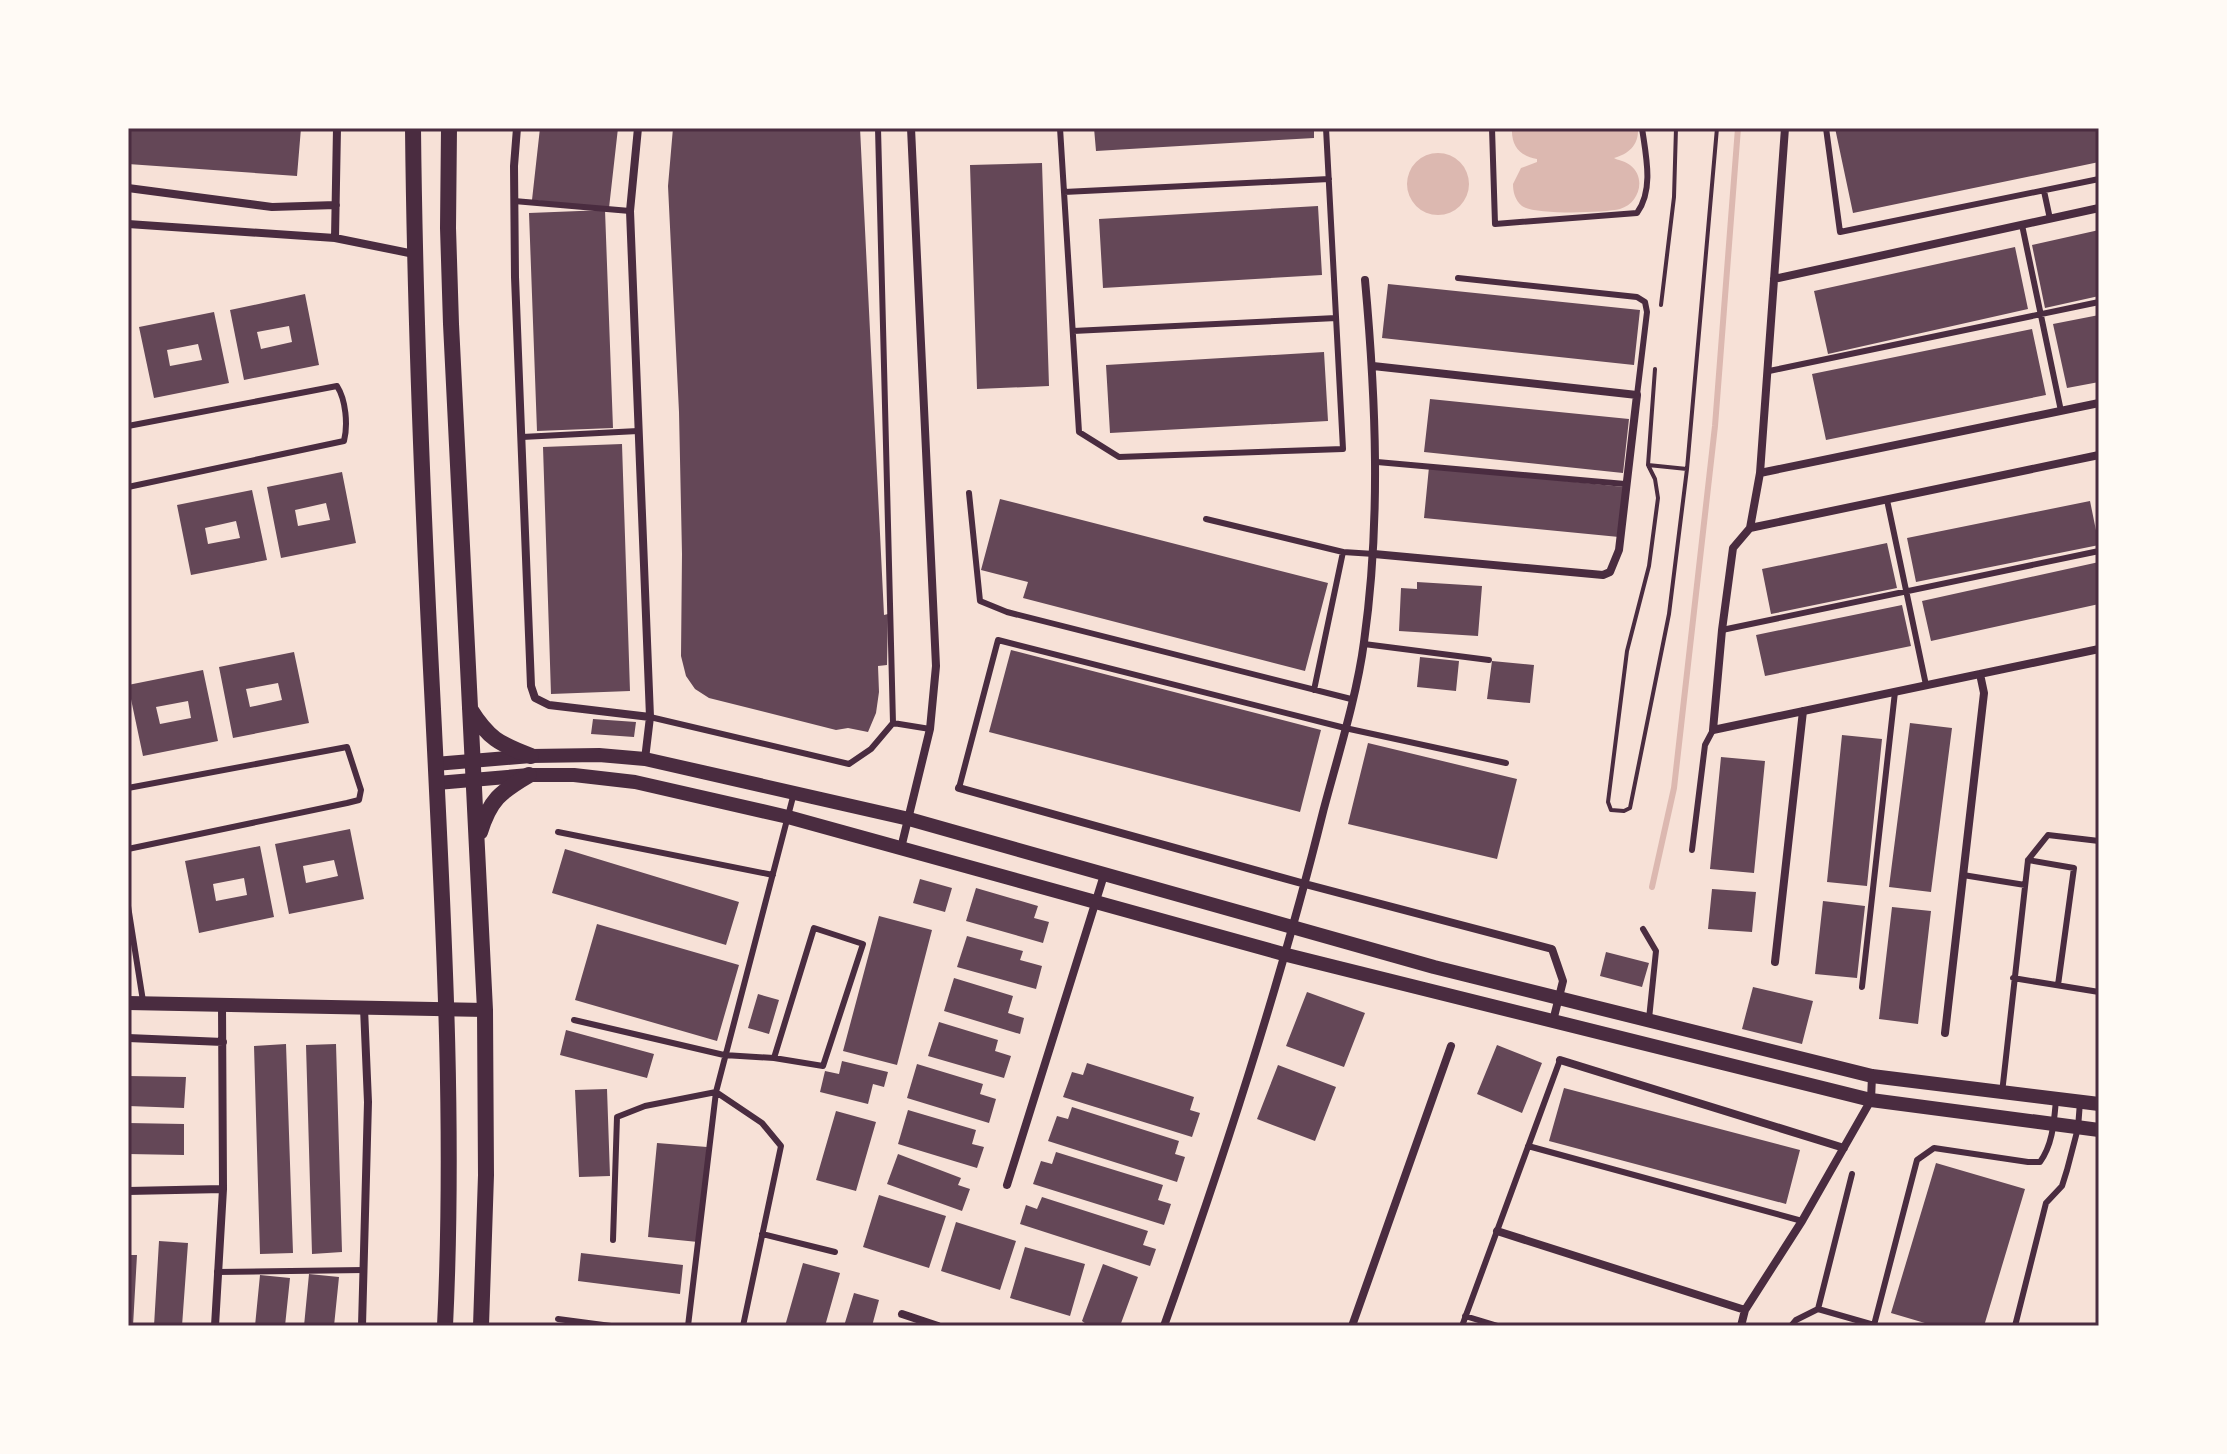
<svg xmlns="http://www.w3.org/2000/svg" width="2227" height="1454" font-family="Poppins,sans-serif">
<style>
.water{fill:#dcb8b0}
.lines{fill:none;stroke-linecap:round;stroke-linejoin:round}
.stream{stroke:#dcb8b0;stroke-width:6}
.building{fill:#644757;fill-rule:evenodd}
.path{stroke:#4a2c40;stroke-width:4}
.service{stroke:#4a2c40;stroke-width:6}
.minor{stroke:#4a2c40;stroke-width:8}
.tertiary{stroke:#4a2c40;stroke-width:14}
.secondary{stroke:#4a2c40;stroke-width:16}
.neatline{fill:none;stroke:#4a2c40;stroke-width:3}
</style>
<rect width="100%" height="100%" fill="#f7e1d7"/>
<!-- water -->
<path class="water" d="M1512,128H1638C1639,145 1629,154 1614,158C1617,160 1625,161 1630,165C1647,178 1639,204 1620,209C1604,213 1534,215 1522,206C1515,200 1513,192 1513,184L1521,168L1537,162V159C1520,156 1511,146 1512,128Z
M1407 184a31 31 0 1 1 62 0a31 31 0 1 1-62 0Z"/>
<g class="lines">
<!-- stream -->
<path class="stream" d="M1652,887L1674,788L1715,426L1738,128"/>
</g>
<!-- building -->
<path class="building" d="M128,128H301L297,176L128,164Z
M540,128H618L609,208L532,200Z
M673,128H860L884,615L888,614L887,665L878,666L879,692L876,713L868,732L848,728L836,730L709,698L695,689L686,676L681,656L682,554L679,412L668,186Z
M1094,128H1314V138L1096,151Z
M1835,128H2099V162L1853,213Z
M1042,163L1049,386L977,389L970,165Z
M1318,206L1322,275L1103,288L1099,219Z
M605,210L613,428L537,431L529,213Z
M2099,230V296L2045,308L2032,245Z
M2015,247L2028,309L1828,354L1814,291Z
M1388,284L1640,310L1634,365L1382,338Z
M305,294L319,365L244,380L230,310ZM289,326L292,342L261,349L257,332Z
M214,312L229,383L154,398L139,327ZM198,344L202,360L170,366L167,350Z
M2099,315V382L2067,388L2053,324Z
M2032,329L2046,395L1826,440L1812,374Z
M1324,352L1328,421L1110,433L1106,365Z
M1430,399L1629,419L1623,473L1424,452Z
M622,444L630,691L551,694L543,447Z
M1429,467L1624,487L1619,537L1424,518Z
M342,472L356,543L281,558L267,487ZM326,503L330,520L298,526L295,510Z
M252,490L267,560L191,575L177,505ZM236,521L240,538L208,544L205,528Z
M1000,499L1328,583L1305,671L1023,598L1028,582L981,570Z
M2090,501L2099,545L1916,582L1907,538Z
M1887,543L1897,588L1771,614L1762,569Z
M2099,562V604L1931,641L1922,601Z
M1417,582L1482,586L1478,636L1399,631L1401,588L1417,589Z
M1902,605L1911,646L1765,676L1756,635Z
M1011,650L1321,730L1300,812L989,732Z
M294,652L309,723L233,738L219,667ZM278,683L282,700L250,707L246,689Z
M1420,657L1459,661L1456,691L1417,687Z
M1492,661L1534,665L1530,703L1487,699Z
M203,670L218,741L143,756L128,685ZM188,701L191,718L160,724L156,707Z
M593,719L636,722L634,737L591,734Z
M1910,723L1952,728L1931,892L1889,887Z
M1842,735L1882,739L1867,886L1827,882Z
M1368,743L1517,779L1497,859L1348,824Z
M1721,757L1765,761L1754,873L1710,869Z
M350,829L364,899L289,914L275,844ZM334,860L338,876L306,883L303,866Z
M260,846L274,917L199,933L185,861ZM244,878L247,895L216,901L213,884Z
M565,849L739,902L726,945L552,893Z
M920,879L952,888L945,912L913,903Z
M976,888L1038,906L1034,918L1049,922L1043,943L966,921Z
M1712,889L1756,892L1752,932L1708,929Z
M1823,901L1865,906L1857,978L1815,974Z
M1892,907L1931,911L1918,1024L1879,1019Z
M879,916L932,930L897,1065L843,1051Z
M597,924L739,965L717,1041L575,1000Z
M967,936L1023,951L1020,960L1042,966L1036,989L957,967Z
M1606,952L1649,963L1642,987L1600,976Z
M954,978L1013,996L1008,1013L1024,1018L1020,1034L944,1011Z
M1753,987L1813,1001L1802,1044L1742,1029Z
M1307,992L1365,1013L1344,1067L1286,1046Z
M758,994L779,1000L769,1034L748,1028Z
M939,1022L998,1040L995,1051L1011,1056L1004,1078L928,1056Z
M566,1030L654,1054L647,1078L560,1055Z
M286,1044L293,1253L260,1254L254,1046Z
M336,1044L342,1252L312,1254L306,1045Z
M1497,1045L1542,1063L1522,1113L1477,1094Z
M842,1061L888,1072L884,1087L873,1084L868,1104L820,1092L825,1071L839,1074Z
M1087,1063L1194,1097L1190,1110L1200,1113L1192,1137L1063,1097L1072,1072L1083,1075Z
M917,1064L983,1084L980,1094L996,1099L989,1123L907,1098Z
M1278,1065L1336,1087L1315,1141L1257,1119Z
M128,1076L186,1077L184,1108L128,1106Z
M1564,1088L1800,1150L1786,1204L1549,1141Z
M607,1089L610,1176L579,1177L575,1090Z
M1072,1107L1179,1141L1175,1154L1185,1157L1177,1182L1048,1141L1057,1116L1068,1119Z
M908,1110L976,1130L972,1144L984,1147L977,1168L898,1144Z
M836,1111L876,1122L856,1191L816,1180Z
M128,1123L184,1124V1155L128,1154Z
M657,1143L707,1147L698,1242L648,1237Z
M1056,1152L1163,1185L1158,1200L1171,1204L1164,1225L1033,1184L1041,1161L1052,1164Z
M898,1154L961,1178L958,1185L970,1189L962,1211L887,1184Z
M1936,1163L2025,1189L1984,1326H1935L1891,1313Z
M879,1195L946,1216L929,1268L863,1247Z
M1042,1197L1148,1231L1143,1245L1156,1249L1150,1266L1020,1224L1026,1205L1037,1209Z
M956,1222L1016,1241L1000,1290L941,1271Z
M159,1241L188,1243L182,1326H154Z
M1025,1247L1085,1264L1070,1316L1010,1298Z
M581,1253L683,1265L680,1294L578,1281Z
M128,1255H137L133,1326H128Z
M803,1263L840,1273L825,1326H785Z
M1103,1264L1138,1277L1120,1326H1089L1082,1321Z
M309,1274L339,1277L334,1326H304Z
M260,1275L290,1278L285,1326H255Z
M854,1293L879,1300L872,1326H844Z"/>
<g class="lines">
<!-- path -->
<path class="path" d="M1661,305L1674,197L1676,128
M1655,369L1648,465L1655,479L1658,498L1649,566L1627,651L1608,802L1611,810L1624,811L1630,808L1669,614L1687,469L1717,128
M1648,465L1687,469"/>
<!-- service -->
<path class="service" d="M1060,128L1079,432L1119,457L1343,449L1326,128
M1492,128L1495,224L1637,213C1654,190 1646,156 1642,128
M1826,128L1840,232L2099,179
M2044,191L2050,219
M1064,192L1329,179
M514,201L630,211
M2022,225L2061,411
M1458,278L1637,297L1645,302L1647,312L1637,395
M1073,331L1336,318
M1769,371L2099,302
M128,426L337,386C346,400 348,425 344,441L128,487
M522,437L638,431
M1377,462L1625,484
M969,493L980,601L1007,612L1351,699
M1887,500L1926,685
M1206,519L1343,552L1314,690
M1343,552L1374,554
M1722,630L2099,551
M1364,644L1489,660
M650,717L849,764L871,749L893,723L878,128
M893,723L930,729
M128,788L347,747L361,790L359,800L347,803L128,849
M959,788L998,640L1345,728L1506,763
M558,832L773,875
M1692,850L1705,745L1713,730
M2028,860L2048,835L2099,841
M1963,875L2025,885
M128,906L143,1001
M1643,929L1656,951L1649,1019
M2013,978L2099,992
M1862,987L1895,692
M574,1020L724,1055L774,1058L823,1066L863,944L814,928L774,1058
M2002,1093L2028,860L2074,868L2058,985
M1528,1146L1802,1221
M762,1234L835,1252
M613,1240L617,1117L645,1106L716,1092L688,1326
M217,1272L364,1270
M1818,1309L1852,1174
M1465,1316L1498,1326
M558,1319L611,1326
M743,1326L781,1146L762,1123L716,1092L794,793
M1462,1326L1560,1060
M1791,1326L1796,1320L1818,1309L1874,1325L1917,1160L1934,1148L2028,1162H2040C2053,1144 2054,1121 2056,1100
M2015,1326L2046,1203L2062,1186L2067,1170L2078,1128L2080,1102"/>
<!-- minor -->
<path class="minor" d="M517,128L514,166L515,277L531,686L535,698L549,705L650,717
M638,128L630,211L650,717L645,759
M128,188L272,207L336,205
M128,224L335,238L414,254
M335,238L337,128
M1774,279L2099,208
M1373,366L1637,395L1619,550L1610,572L1603,575L1374,554
M1760,473L2099,403
M1750,528L1733,548L1722,630L1713,730L2099,649
M1750,528L1760,473L1785,128
M1750,528L2099,455
M959,788L1305,884L1552,949L1563,981L1553,1021
M901,848L930,729L936,666L911,128
M1775,962L1803,711
M1945,1033L1984,693L1980,674
M128,1038L223,1042
M1560,1060L1844,1148
M1007,1185L1104,875
M128,1191L223,1189
M1497,1231L1745,1310
M902,1314L938,1326
M215,1326L223,1189L222,1005
M362,1326L368,1102L364,1008
M1164,1326C1224,1157 1280,986 1323,812C1337,759 1357,696 1364,642C1381,521 1376,401 1365,280
M1352,1326L1451,1046
M1741,1326L1745,1310L1802,1221L1871,1100L1872,1076"/>
<!-- tertiary -->
<path class="tertiary" d="M435,764L531,756L599,755L645,759L909,819L1434,967L1872,1076L2099,1104
M437,783L529,775H574L635,782L788,817L1287,955L1871,1100L2099,1130
M128,1003L485,1010"/>
<!-- secondary -->
<path class="secondary" d="M413,128C415,322 423,515 433,709C443,914 455,1120 445,1326
M449,128L448,228L451,324L485,1010L486,1175L481,1326
M470,709C488,738 499,744 531,756
M480,832C490,800 500,792 529,775"/>
</g>
<!-- border -->
<rect width="2227" height="1454" fill="none" stroke="#fffaf5" stroke-width="260"/>
<rect x="130" y="130" width="1967" height="1194" class="neatline"/>
</svg>
